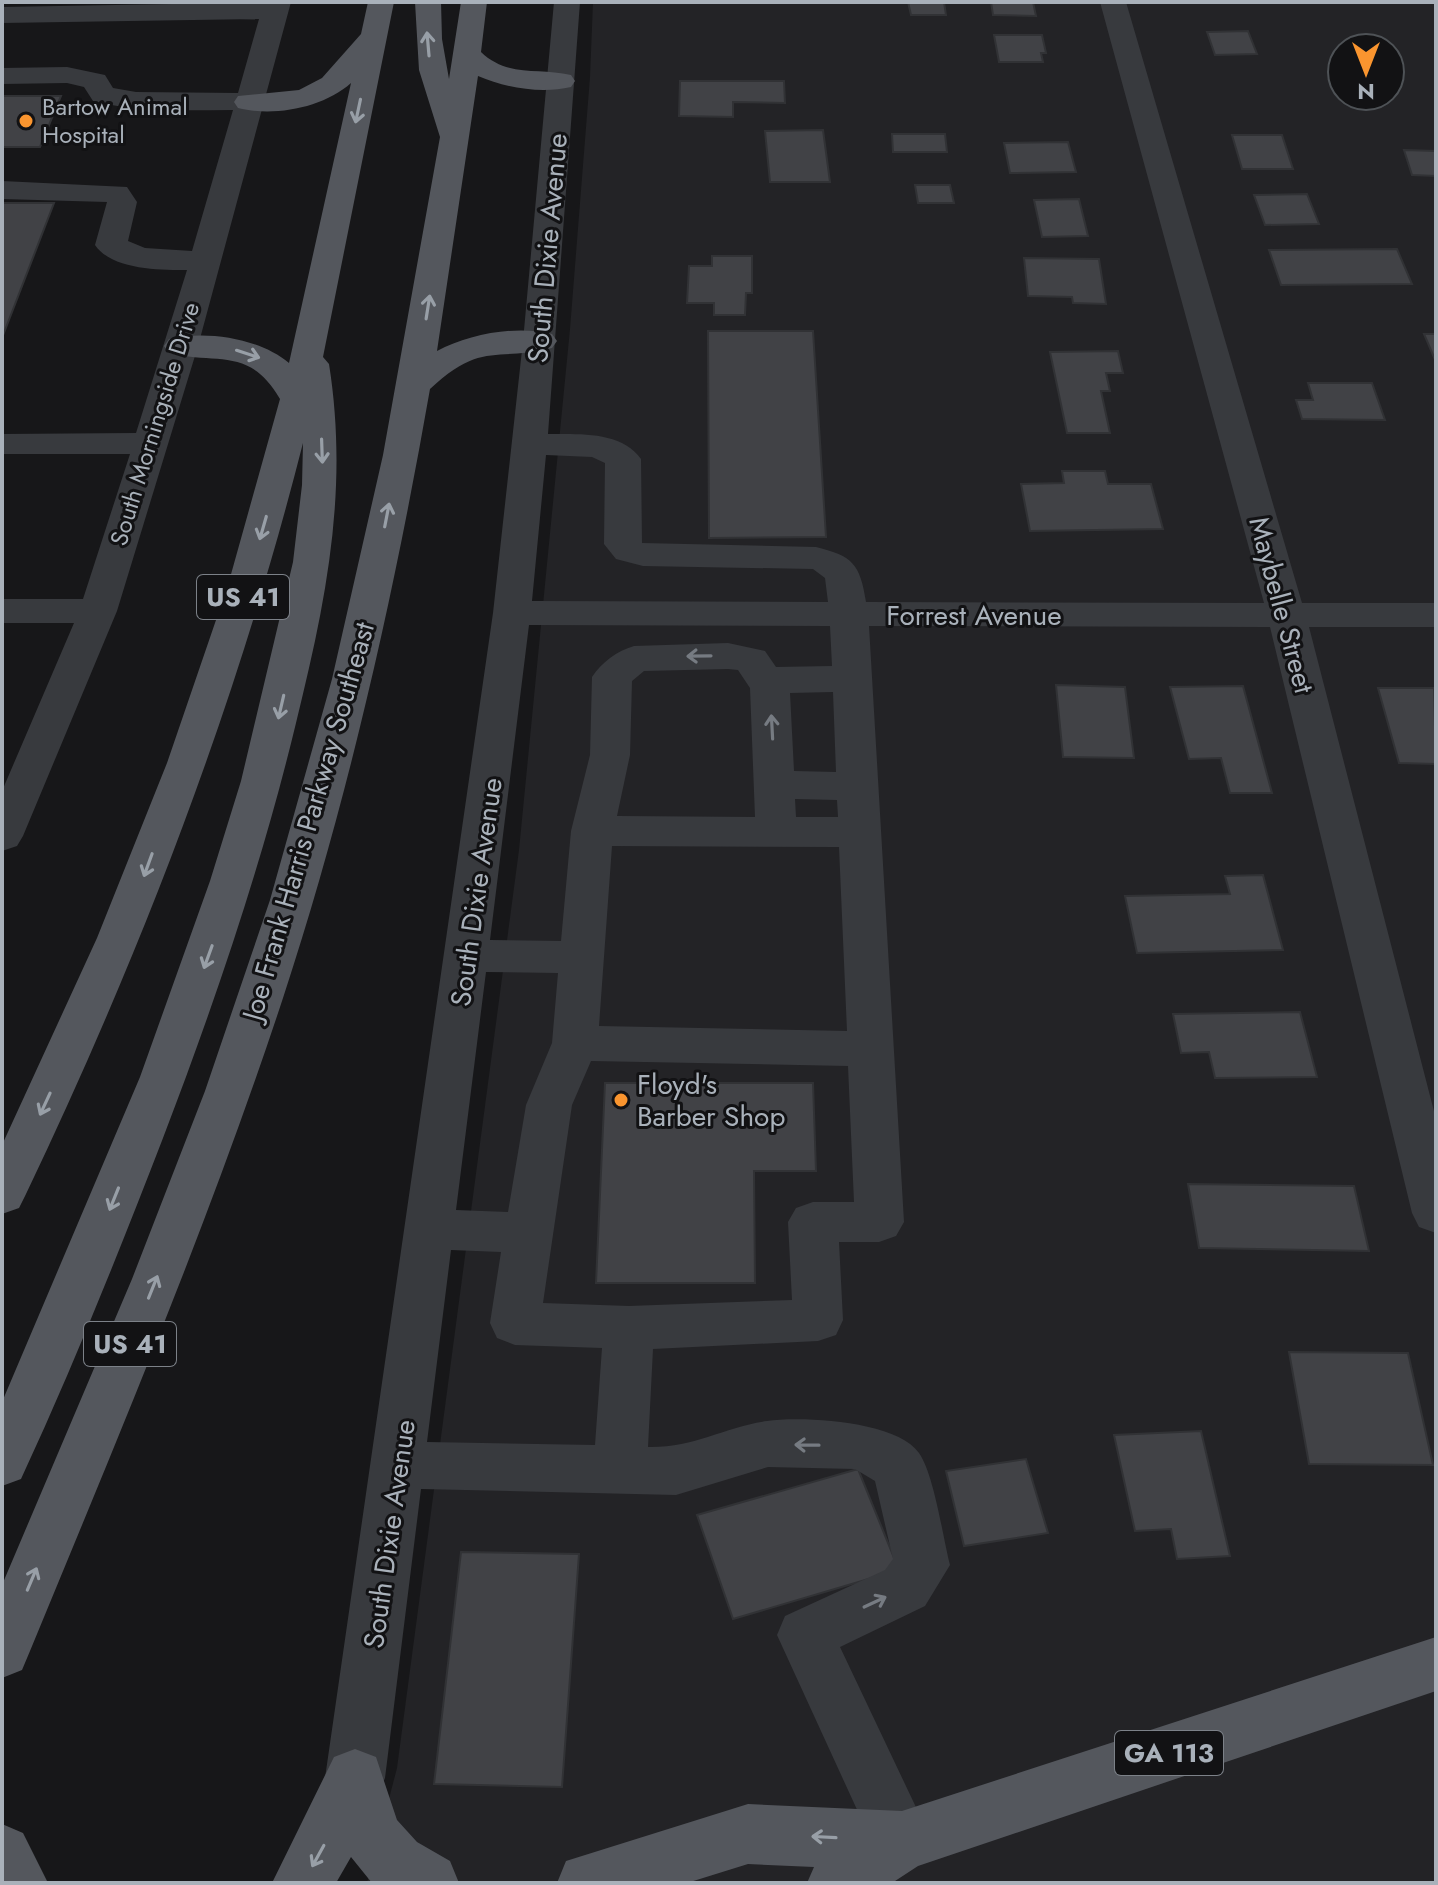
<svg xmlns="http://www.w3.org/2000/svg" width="1438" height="1885" font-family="Jost,sans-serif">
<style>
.built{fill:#232326;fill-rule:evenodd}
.building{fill:#414246;stroke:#313235;stroke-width:2}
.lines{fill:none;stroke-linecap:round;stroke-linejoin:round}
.minor{fill:#383a3e;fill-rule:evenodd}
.major{fill:#54575d;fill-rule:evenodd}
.oneway{stroke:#989fa7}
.oneway2{stroke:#767b82}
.poi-dot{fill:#fa952f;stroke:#121214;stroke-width:3}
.labels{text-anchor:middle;stroke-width:6;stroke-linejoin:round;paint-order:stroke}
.far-poi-label{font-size:24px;fill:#a9b1ba;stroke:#121214;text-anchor:start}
.far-street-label{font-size:24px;fill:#a9b1ba;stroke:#121214}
.shield{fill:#121214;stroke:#7c8188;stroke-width:2}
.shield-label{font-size:26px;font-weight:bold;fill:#a9b1ba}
.street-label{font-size:28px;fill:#a9b1ba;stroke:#121214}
.poi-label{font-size:28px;fill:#a9b1ba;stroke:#121214;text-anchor:start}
</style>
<rect width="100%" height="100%" fill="#171719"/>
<!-- built -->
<path class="built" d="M593,2H1436V1883H367L397,1768L519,850L570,329L590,77ZM1342,48H1390V96H1342Z"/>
<!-- building -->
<path class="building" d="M908,2H944L946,15H911Z
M991,2H1033L1036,16L993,15Z
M1248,31L1257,54L1215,55L1207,32Z
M994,35H1042L1046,53H1041L1043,62H999Z
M680,81H784L785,103L733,102V117L679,116Z
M2,96H61L40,147H2Z
M823,130L830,182H770L765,131Z
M892,134H945L947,152H893Z
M1232,135H1282L1293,169H1242Z
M1068,142L1076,172L1010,173L1004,143Z
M1404,150L1436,151V176L1412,175Z
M915,185H950L954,203H918Z
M1307,194L1319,224L1265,225L1254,195Z
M1079,199L1088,236L1042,237L1034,200Z
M2,203H54L2,338Z
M1397,249L1412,284L1281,285L1269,250Z
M712,256H752V293H746L745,315H714V303H687L689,266H712Z
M1024,258L1099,259L1106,304L1073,303L1072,297L1028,296Z
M708,331H813L826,537L709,538Z
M1424,334H1436V362Z
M1118,351L1123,373H1106L1110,391H1101L1110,433H1067L1050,352Z
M1308,383H1372L1385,420L1302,419L1296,400H1313Z
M1062,471H1105L1108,484H1151L1163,529L1030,531L1021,484L1064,483Z
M1056,685L1125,687L1134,758L1063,757Z
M1243,686L1272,793H1230L1221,758L1189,759L1170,687Z
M1378,688H1434L1436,764L1399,763Z
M1263,875L1283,950L1137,953L1125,896L1230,894L1225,876Z
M1300,1012L1317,1077L1215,1078L1209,1052L1181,1053L1173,1014Z
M605,1083H813L816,1171H754L755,1283H596Z
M1188,1184L1354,1186L1369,1251L1199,1248Z
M1289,1352L1408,1353L1433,1465L1309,1464Z
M1201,1431L1230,1556L1177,1559L1171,1529L1135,1531L1114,1435Z
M1026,1459L1048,1533L964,1546L946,1471Z
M858,1469L899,1570L733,1619L697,1515Z
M461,1552L579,1554L562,1787L434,1784Z"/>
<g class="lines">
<!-- minor -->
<path class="minor" d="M291,2L198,346L117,611L23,836L17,846L2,851V791L74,623H2V599H83L130,454H2V434L136,433L187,270C160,270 112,270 95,245L107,202L2,199V181L127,187L137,202L128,241L145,248L192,251L233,110C186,110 139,113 93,101L84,87L67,83L2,84V68L67,67L105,75L113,88L136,92L238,93L259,19L2,23V7Z
M554,2H580L548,434C578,434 622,431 641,459L642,543L816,547C853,556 860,564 866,602L1264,603L1100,2H1126L1302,603H1436V627H1309L1436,1119V1233L1419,1227L1412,1213L1270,627L869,626L904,1222L896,1236L879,1242H839L843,1320L836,1335L818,1341L653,1349L648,1447C694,1448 724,1427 767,1421C803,1416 897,1421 919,1453C934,1474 943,1538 950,1565L925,1606L840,1647L932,1841L923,1862L902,1871L881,1862L777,1635L785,1616L885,1570L893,1559L875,1481L855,1469L768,1467L676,1495L421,1489L385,1778L376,1799L355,1807L334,1799L325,1778L493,613L523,341ZM546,455L592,457L605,463L604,544L616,559L643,566L813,569L825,578L828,602L532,601ZM529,625L830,626L832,666L776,667L765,651L728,643L634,646C617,651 602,662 592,677L590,755L571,831L561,941L490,940ZM728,669L738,670L750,688L755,817L617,816L630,755L632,681L644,671ZM833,692L836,772L794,771L790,693ZM795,799L837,800L838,817H796ZM612,846L839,847L847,1031L599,1026ZM486,972L558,973L552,1043L526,1105L508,1212L456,1210ZM591,1061L848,1066L854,1202H813L796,1208L788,1222L792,1300L629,1306L543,1303L572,1105ZM451,1250L501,1252L490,1323L497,1338L515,1345L602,1348L595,1445L427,1442Z"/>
<!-- major -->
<path class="major" d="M368,2H394L323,357L329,364C349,490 326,601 296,723C262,864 215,1002 163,1138C119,1252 73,1367 21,1479L2,1486V1402L140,1077L210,881L241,781L293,562L302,485L303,443C237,703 142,951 26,1194L19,1208L2,1214V1145L97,938L167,763L228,585L280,399C249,346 218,365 169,353L164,346L169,339C206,330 259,338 289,363L351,83C323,108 274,117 238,108L234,102L238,96L299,90L322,78L361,34Z
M415,2H441L442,39L449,79L461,2H487L481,52C508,78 539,67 571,75L575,81L571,87C541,94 506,88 478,76L437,351C469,334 516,325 552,334L557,341L552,348C495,362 481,341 430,389C394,595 348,800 283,998C210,1220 119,1435 30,1651L22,1670L2,1678V1585L132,1279L205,1091L270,900L332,679L383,455L440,137L419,70Z
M1436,1637V1691L918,1866L892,1883H807L814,1867L748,1864L687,1883H557L566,1861L748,1804L902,1811Z
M355,1749L376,1757L397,1820L417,1842L450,1861L459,1883H372L351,1857L336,1883H272L334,1757Z
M2,1824L23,1833L48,1883H2Z"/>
</g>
<!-- one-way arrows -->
<defs><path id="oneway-shaft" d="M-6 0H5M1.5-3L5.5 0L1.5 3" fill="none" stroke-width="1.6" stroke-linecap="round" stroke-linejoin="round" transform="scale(2)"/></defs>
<g class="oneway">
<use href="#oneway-shaft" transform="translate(428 44) rotate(-95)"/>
<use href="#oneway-shaft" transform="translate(358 111) rotate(102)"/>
<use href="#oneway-shaft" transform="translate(428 307) rotate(-81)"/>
<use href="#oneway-shaft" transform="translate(248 354) rotate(18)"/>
<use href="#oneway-shaft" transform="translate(322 451) rotate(88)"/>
<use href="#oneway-shaft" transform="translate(387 515) rotate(-79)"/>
<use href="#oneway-shaft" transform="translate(263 528) rotate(106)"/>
<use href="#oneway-shaft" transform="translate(281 707) rotate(103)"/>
<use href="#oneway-shaft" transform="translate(148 865) rotate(110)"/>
<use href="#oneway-shaft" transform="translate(208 957) rotate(110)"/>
<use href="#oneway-shaft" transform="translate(45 1104) rotate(115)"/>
<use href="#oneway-shaft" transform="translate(114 1199) rotate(112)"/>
<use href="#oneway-shaft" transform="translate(153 1287) rotate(-68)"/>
<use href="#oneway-shaft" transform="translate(32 1579) rotate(-67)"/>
<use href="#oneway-shaft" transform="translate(824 1837) rotate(-177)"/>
<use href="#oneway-shaft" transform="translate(318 1856) rotate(119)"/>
</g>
<g class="oneway2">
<use href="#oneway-shaft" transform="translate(699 656) rotate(179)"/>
<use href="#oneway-shaft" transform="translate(772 727) rotate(-93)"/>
<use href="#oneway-shaft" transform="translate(807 1445) rotate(-179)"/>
<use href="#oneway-shaft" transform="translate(875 1602) rotate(-25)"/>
</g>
<!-- markers -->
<g class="poi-dot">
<circle cx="26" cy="121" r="8"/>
<circle cx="621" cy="1100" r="8"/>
</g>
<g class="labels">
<!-- far-poi labels -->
<g class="far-poi-label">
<text x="42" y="115">Bartow Animal<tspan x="42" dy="28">Hospital</tspan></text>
</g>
<!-- far-street labels -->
<g class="far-street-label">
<text transform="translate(155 424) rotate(-73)" y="8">South Morningside Drive</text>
</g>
<!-- shield labels -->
<g class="shield">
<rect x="197" y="575" width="92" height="44" rx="6"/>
<rect x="84" y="1322" width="92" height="44" rx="6"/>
<rect x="1115" y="1731" width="108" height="44" rx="6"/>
</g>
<g class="shield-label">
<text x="243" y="606">US 41</text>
<text x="130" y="1353">US 41</text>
<text x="1169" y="1762">GA 113</text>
</g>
<!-- street labels -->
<g class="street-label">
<text transform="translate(547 248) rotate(-85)" y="10">South Dixie Avenue</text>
<text transform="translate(1282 605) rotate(75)" y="10">Maybelle Street</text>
<text x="974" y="625">Forrest Avenue</text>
<text transform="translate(308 821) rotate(-74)" y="10">Joe Frank Harris Parkway Southeast</text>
<text transform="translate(476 892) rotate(-82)" y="10">South Dixie Avenue</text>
<text transform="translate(389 1534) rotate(-82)" y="10">South Dixie Avenue</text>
</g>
<!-- poi labels -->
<g class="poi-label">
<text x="637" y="1094">Floyd's<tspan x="637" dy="32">Barber Shop</tspan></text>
</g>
</g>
<!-- border -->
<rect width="1438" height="1885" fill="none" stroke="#a9b1ba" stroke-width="8"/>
<!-- north arrow -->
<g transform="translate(1366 72) rotate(180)"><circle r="38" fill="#121214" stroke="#4e5256" stroke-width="2"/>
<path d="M0-6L14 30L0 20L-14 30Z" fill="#fa952f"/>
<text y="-12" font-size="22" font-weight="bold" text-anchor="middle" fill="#a9b1ba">N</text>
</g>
</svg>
